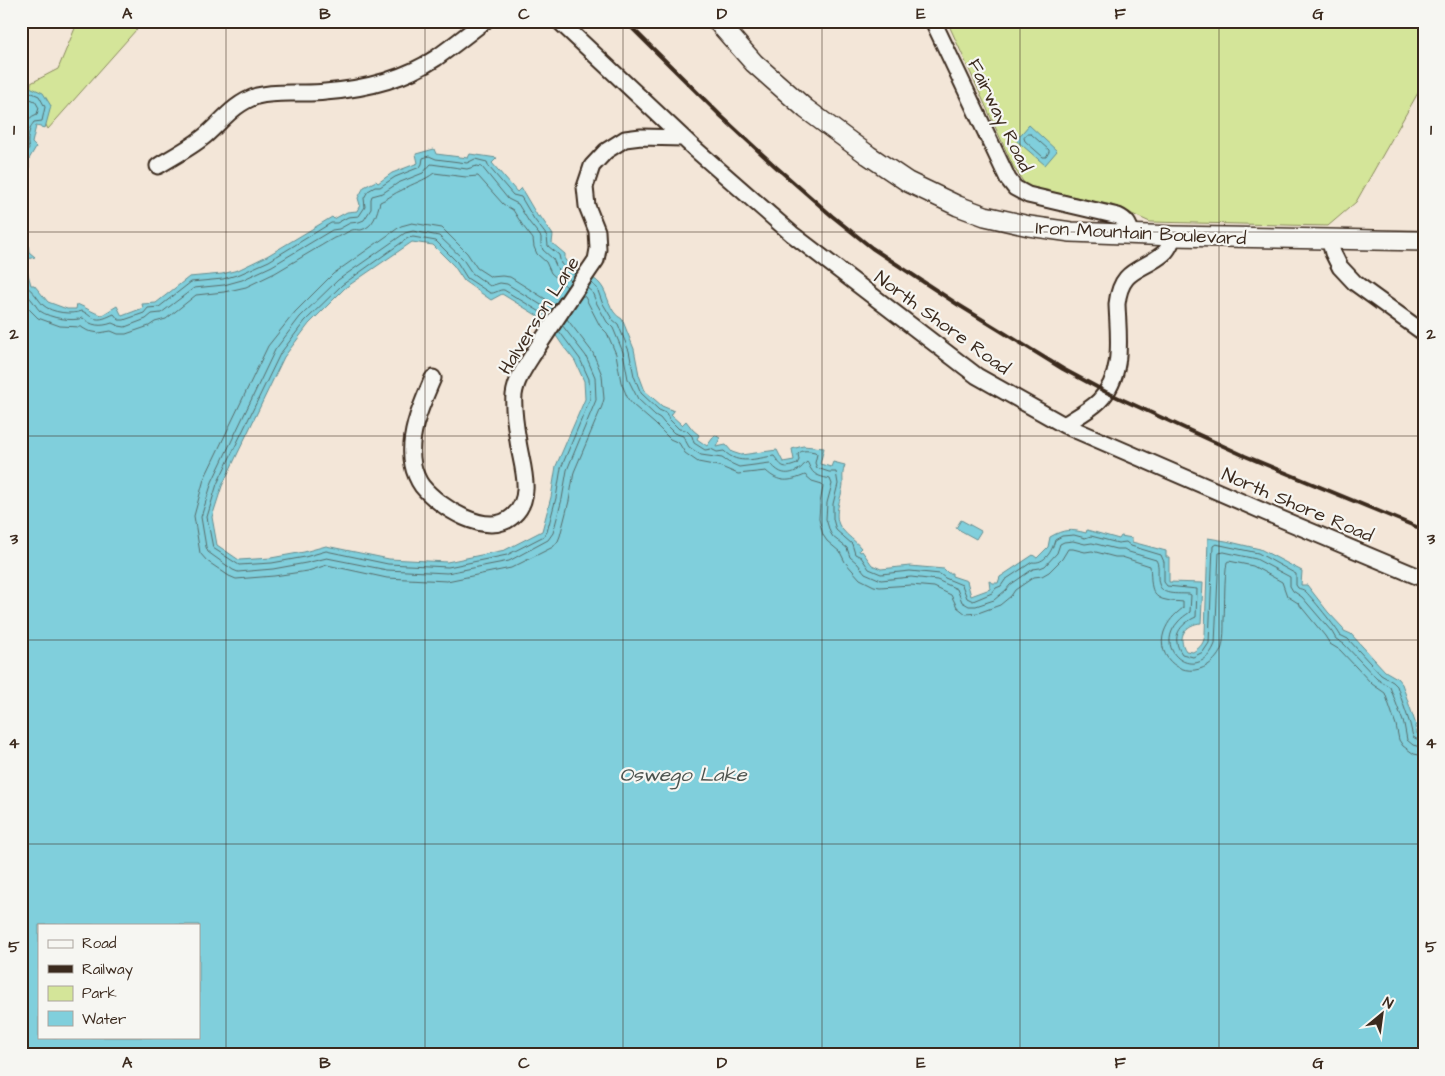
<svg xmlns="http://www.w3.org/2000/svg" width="1445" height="1076" font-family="'Architects Daughter',sans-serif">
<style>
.green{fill:#d4e599;stroke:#88885c}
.water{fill:#80cfdc;stroke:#648d90;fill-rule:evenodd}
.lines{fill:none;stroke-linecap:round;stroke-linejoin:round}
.shore{stroke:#576c6a;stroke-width:1}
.minor-casing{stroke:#3b2a1e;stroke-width:19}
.tertiary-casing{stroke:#3b2a1e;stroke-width:22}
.minor{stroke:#f6f6f2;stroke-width:15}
.tertiary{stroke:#f6f6f2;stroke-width:19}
.rail{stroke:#3b2a1e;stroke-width:4}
.grid{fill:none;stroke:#3b2a1e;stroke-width:1;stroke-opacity:0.55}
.labels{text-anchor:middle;stroke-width:4.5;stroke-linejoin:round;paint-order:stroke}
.street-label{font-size:19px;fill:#3b2a1e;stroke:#f6f6f2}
.water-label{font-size:20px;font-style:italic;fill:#4c534e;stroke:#f6f6f2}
.neatline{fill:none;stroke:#3b2a1e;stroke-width:2}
.grid-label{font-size:16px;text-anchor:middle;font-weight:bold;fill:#3b2a1e}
</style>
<rect width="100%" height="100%" fill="#f3e6d8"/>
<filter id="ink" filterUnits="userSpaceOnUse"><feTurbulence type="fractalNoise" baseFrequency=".02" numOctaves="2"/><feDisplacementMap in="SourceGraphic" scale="10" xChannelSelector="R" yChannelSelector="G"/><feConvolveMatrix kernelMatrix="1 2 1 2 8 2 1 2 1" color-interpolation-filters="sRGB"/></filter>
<g filter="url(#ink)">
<!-- green -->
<path class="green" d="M78,21H144L48,129L30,94L31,83L58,69Z
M947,21H1424V76L1423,84L1356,202L1328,226L1150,222L1112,205L1030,187L1024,183L1013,166Z"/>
<!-- water -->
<path class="water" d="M21,83L43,93L51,106L45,128L36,126L32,143L36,147L29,159V188L22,187L21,189Z
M1029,125L1057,151L1045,165L1016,140Z
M434,149L436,154L468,158L470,154L497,158L492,163L517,192L521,188L538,217L540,216L553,235L552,243L565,254V260C570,265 576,272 583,276C589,279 592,275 600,284C609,294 608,312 622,319L634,349L639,375L645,391L662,406L674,411L671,415L682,425L686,421L693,430L699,435L697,439L707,446L715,435L720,438L716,447L726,445L732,452L741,455L777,450L783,462L794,460L792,449L803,446L824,448L820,464L831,467L833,462L845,465C842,474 843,476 843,484C842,498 831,517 842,529C848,537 855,540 861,548L859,550L860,552L862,551L872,565L881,569L910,566L944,569L948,573H952V576L967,581L971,596L990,589L989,581L993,583H998L1000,577L1033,555L1037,558L1048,547L1050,537C1064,529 1071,529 1086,533L1087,530L1119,539L1121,536L1132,538V542L1166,551V557H1169V582L1203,583L1201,623C1186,624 1176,637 1186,651L1193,652C1201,647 1204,643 1205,634L1208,538L1226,541L1260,549L1302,571L1301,585H1307L1328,612L1343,628L1344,631L1351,634L1385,671L1397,678L1402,684L1416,725L1415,726L1417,734L1424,738V1055H21V204L25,212L29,252L35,257L24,260L31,285H34L48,302L67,309H76L77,304C87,308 93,313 102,315L117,306L122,316L143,308L142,304L156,303L189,277L222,274L238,270L267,256L332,217L334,219L347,212L357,211L360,205L358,198L364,187L376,181L378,183L392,173L418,163L416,154ZM412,242L433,245L454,266L464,281L491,300L502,294L546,321L563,346L575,361L584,381L585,399L556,466L551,497L542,531L505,550L447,562L389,559L326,546L304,552L271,558L239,560L217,545L212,517L222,486L284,357L309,324L345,288ZM39,925H199V1037H39Z
M961,520L981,531L976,539L956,528Z"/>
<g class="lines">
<!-- shore -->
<path class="shore" d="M21,88L39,96L45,107L42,121L34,122C29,128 26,141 29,149L24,158V180L21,182
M21,95L35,101L39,108L37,114C24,119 24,129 21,141
M1028,134H1031L1049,150V152L1046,157H1043L1025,141L1024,138Z
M21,268L27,287C35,293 37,298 43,305C52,313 72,315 82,311C87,313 89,316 93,318C101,321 107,317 114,314L119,320H124L144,313L148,308L159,307L191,282L223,279L240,274L269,261L331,223H337L348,217L359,216L365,207L364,198L368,191L375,187H380L395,177L420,167L422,164L423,158L429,156L436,159L467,163L475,159L487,162L489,167L513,195L521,197L534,219L547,236L548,246L559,255L561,264L575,275
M591,283L597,288L602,302L612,319L618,324L629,351L634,376L641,393L659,410L666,413L669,419L679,429L686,430L692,436L694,443L705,450L711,449L717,452L724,451C739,466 755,458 774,456C782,466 782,470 797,464L799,460L798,454C802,449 810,451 815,452L817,454L815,463L817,468L829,472H836L838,484L833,504V519L836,530L852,544L855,554L861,557L869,569L881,574L910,571L940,574L945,578L962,585L967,598L973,601L992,593L996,588L1001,586L1005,580L1032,562C1045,564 1052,551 1055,540L1062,536L1074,535L1085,538L1091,536L1118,543L1126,542L1131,546L1161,555L1164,562V582L1167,586L1197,589L1196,617C1180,624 1170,637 1182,654L1193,657L1203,652L1209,643L1213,546L1216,544L1225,546L1258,553L1296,574V585L1298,588C1300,589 1303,589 1305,591C1308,593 1339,631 1340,635L1348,639L1381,675L1393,682L1397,686L1410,724L1413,737L1420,741L1424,742
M587,288L592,292L597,304L607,322L613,328L623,352L628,379L638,399L655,415L660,418L664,423L674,433L683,436L689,447L701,455L722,458L728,462L739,467L770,463C778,472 785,477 798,470C802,468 804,464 807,462C809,464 809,467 811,469C814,476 823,477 830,479L832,484L827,503L826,519L830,532L833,537L847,548L850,557L857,563L865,573L881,580L911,577L937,580L957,589L962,602L969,606H976L994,600L1006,590L1010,585L1033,569L1040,568L1045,566L1057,553L1060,544L1064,542L1073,541L1085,544L1092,543L1116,549H1124L1129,552L1156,560C1159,565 1158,570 1158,576C1158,597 1173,593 1189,594L1191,595L1190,612C1186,615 1181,618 1178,622C1151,652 1199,685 1215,644L1219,553L1224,552L1256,559L1290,577V586L1293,591L1302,597L1332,632L1336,639L1344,644L1377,679L1390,687L1404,724L1407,740L1413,745L1424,748
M21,291C24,294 28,295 30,298C34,302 36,307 40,311C50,318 72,322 83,318C91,326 101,327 112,323L119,326L125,327L146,319L152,314L161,313L194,288L224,285L242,280L272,266L332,230L339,229L350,223L359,222L364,220L371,209V199L372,196L383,193L398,183L423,173L431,164L467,169L477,166L482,167L508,199L518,204L529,222L541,237V244L543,250L553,259L557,268L571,281
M582,295L585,297L600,326L607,333L616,354L621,382L628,399L633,405L655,424L670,439L679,443L685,453L698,462L719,466L738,474L766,471C779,483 789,482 805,475L812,481L822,484L823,487L820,503L819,519L823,535L827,541L840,552L845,562L860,579L874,586L880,587L911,585L934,587L951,595L957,607L966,614L978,613L1000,605L1011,596L1015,590L1034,577L1042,576L1049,572L1062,559L1068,549H1073L1085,552L1092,551L1115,557H1122L1150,566C1152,580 1148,597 1166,600C1172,602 1178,601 1183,602V608C1174,615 1168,621 1164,632C1155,658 1184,681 1208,665C1214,661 1220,654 1222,647C1224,638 1224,629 1224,620C1225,601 1224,581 1227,562L1229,561L1253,566L1282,582L1287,596L1298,603L1325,636L1330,644L1340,650L1372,684L1385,693L1396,725L1399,740L1403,746L1414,754L1424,756
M21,301L38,318L60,326L81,327L88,331L99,333L111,331L118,334H126L149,326L155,322L166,319L196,295L224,292L246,287L275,273L334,238C341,237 346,232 352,230C355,229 358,230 361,230C374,227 377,213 380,202C388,199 394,193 402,190C413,183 424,181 434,173L466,177L478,176L503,204L513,210L523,226L533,239L534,247L537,254L546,262L551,273L567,287
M555,305L510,277L502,276L491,277L477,268L467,253L442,228L412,223L401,226L333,274L295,312L268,346L204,479L194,516L200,553L207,561L229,576L236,579L274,576L308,571L327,565L387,578L447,581L511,568L553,547L558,541L560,536L569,501L574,472L602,406L604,399L602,375L593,353L567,319
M551,311L507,284L500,283L490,286L472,273L462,258L439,236L413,231L405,233L338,280L300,317L275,350L212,482L201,517L206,547L208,552L233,570L238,572L273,569L306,563L327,558L387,570L447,573L509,561L548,540L553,533L562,499L567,470L596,400L595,377L586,356L562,325
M547,316L504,290C499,289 495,294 490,293L467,278L457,262L436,241L413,237L408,238L342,285L305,321L280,354L217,484L207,517L213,548L239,565L272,563L305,557L326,551L388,564L448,567L507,555L544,536L547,532L556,498L561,468L590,399L589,379L580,359L559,331"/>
<!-- minor casing -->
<g class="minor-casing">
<path id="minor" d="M559,21L695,149L792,234L977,376L1064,425L1267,513L1424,579
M933,21L1008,179L1015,188L1028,195L1118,216C1127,220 1129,225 1132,234
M158,166C174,156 192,147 206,135C223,120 235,103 257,96C279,90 303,95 325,92C364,89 403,80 436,58C453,46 469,33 485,21
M1329,239L1333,253L1340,267L1355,283L1424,333
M433,378C422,404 407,435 413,465C414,471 418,481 422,486C439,507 488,539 513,516C535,497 521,464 518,441C516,429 513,406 514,395C516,378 528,363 537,348C556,319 576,289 596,260L598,249L597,231L587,206L585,187L592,166L606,151L625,139L641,137L683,138
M1064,425C1075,418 1090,410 1099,401C1125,375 1118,336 1117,304C1121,267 1142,272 1164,253C1169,249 1171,242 1174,236"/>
</g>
<!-- tertiary casing -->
<g class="tertiary-casing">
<path id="tertiary" d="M717,21L754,63L772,79L806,109L868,155L908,182L958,206L985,216L1029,226L1071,232L1174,236L1424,241"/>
</g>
<!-- minor -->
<use href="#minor" class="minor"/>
<!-- tertiary -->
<use href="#tertiary" class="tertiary"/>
<!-- rail -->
<path class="rail" d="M625,21L721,116L776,167L832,216L872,248L957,304L1063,369L1106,392L1245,456L1424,530"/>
</g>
</g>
<!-- grid -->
<path class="grid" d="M226,21V1055M425,21V1055M623,21V1055M822,21V1055M1020,21V1055M1219,21V1055M21,232H1424M21,436H1424M21,640H1424M21,844H1424"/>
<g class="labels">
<!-- street labels -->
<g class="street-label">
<text transform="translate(1001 115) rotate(64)" y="7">Fairway Road</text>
<text transform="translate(1141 232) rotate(3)" y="7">Iron Mountain Boulevard</text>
<text transform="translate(538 315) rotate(-58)" y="7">Halverson Lane</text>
<text transform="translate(943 322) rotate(36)" y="7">North Shore Road</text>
<text transform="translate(1298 504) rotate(23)" y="7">North Shore Road</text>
</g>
<!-- water labels -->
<g class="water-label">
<text x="683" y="781">Oswego Lake</text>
</g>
</g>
<!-- margin -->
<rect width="1445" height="1076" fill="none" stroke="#f6f6f2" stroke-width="55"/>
<!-- legend -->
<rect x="38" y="924" width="162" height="115" fill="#f6f6f2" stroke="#aba49d"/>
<rect x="48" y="940" width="25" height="8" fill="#f6f6f2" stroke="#aba49d"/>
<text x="82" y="948" font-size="15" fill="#3b2a1e">Road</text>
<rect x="48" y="965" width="25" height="8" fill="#3b2a1e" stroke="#aba49d"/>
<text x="82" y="974" font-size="15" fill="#3b2a1e">Railway</text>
<rect x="48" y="986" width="25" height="15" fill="#d4e599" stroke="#aba49d"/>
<text x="82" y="998" font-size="15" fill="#3b2a1e">Park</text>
<rect x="48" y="1011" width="25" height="15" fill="#80cfdc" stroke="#aba49d"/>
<text x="82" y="1024" font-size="15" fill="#3b2a1e">Water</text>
<!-- north arrow -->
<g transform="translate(1382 1014) rotate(29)" stroke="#f6f6f2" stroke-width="4" paint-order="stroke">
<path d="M0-4L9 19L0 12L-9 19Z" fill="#3b2a1e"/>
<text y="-8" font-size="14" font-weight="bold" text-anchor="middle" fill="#3b2a1e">N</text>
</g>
<rect x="28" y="28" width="1390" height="1020" class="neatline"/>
<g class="grid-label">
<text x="127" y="19">A</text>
<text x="325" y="19">B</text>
<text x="524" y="19">C</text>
<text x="722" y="19">D</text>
<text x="921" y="19">E</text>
<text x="1120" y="19">F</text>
<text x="1318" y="19">G</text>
<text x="14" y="135">1</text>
<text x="1431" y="135">1</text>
<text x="14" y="339">2</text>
<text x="1431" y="339">2</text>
<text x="14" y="544">3</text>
<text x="1431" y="544">3</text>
<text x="14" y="748">4</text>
<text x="1431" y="748">4</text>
<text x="14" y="952">5</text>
<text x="1431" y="952">5</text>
<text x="127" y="1068">A</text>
<text x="325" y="1068">B</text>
<text x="524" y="1068">C</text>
<text x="722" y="1068">D</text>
<text x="921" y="1068">E</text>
<text x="1120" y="1068">F</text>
<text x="1318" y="1068">G</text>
</g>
</svg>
